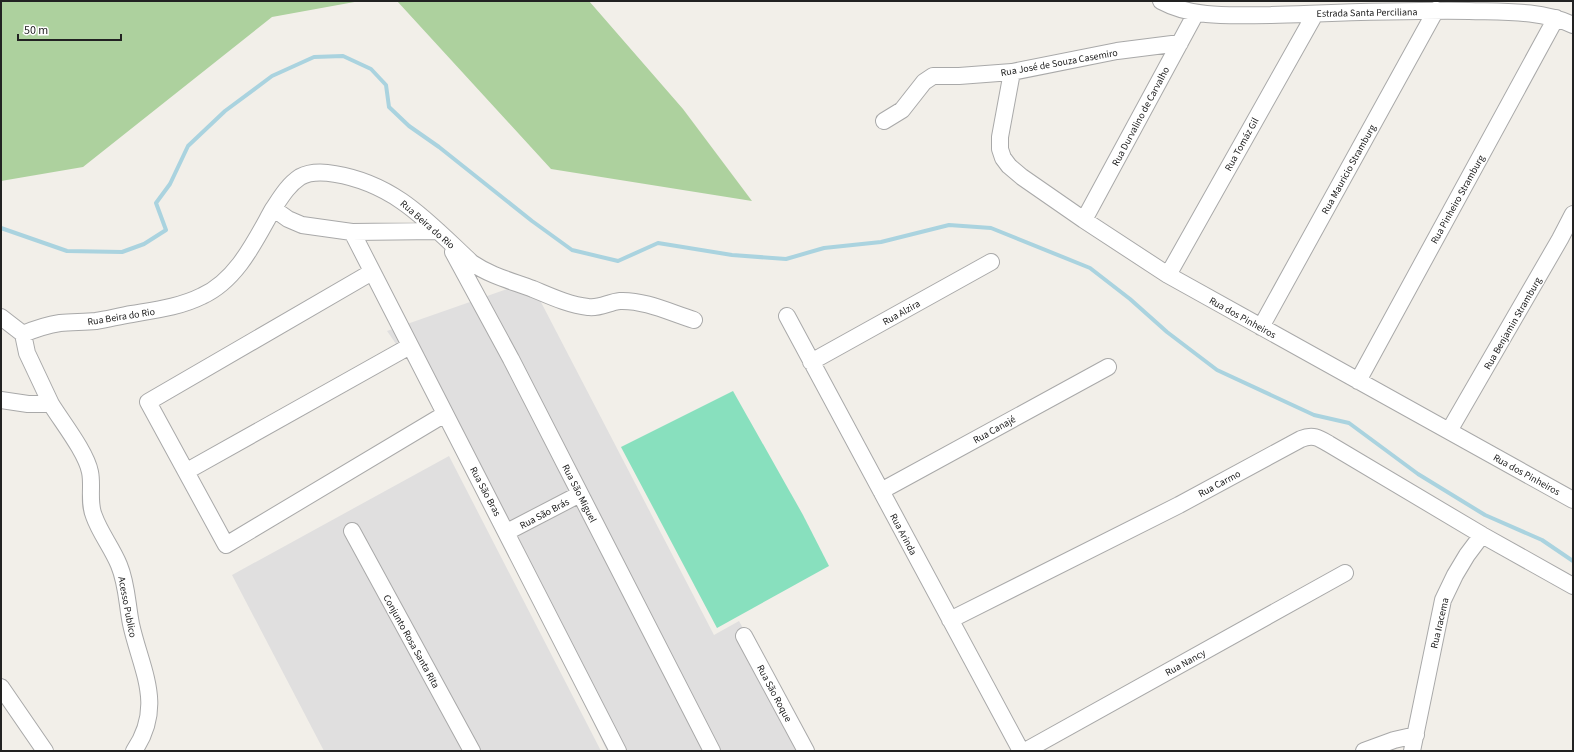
<svg xmlns="http://www.w3.org/2000/svg" width="1574" height="752" font-family="'Source Sans 3',sans-serif">
<style>
.residential{fill:#e0dfdf}
.forest{fill:#add19e}
.pitch{fill:#88e0be}
.lines{fill:none;stroke-linecap:round;stroke-linejoin:round}
.stream{stroke:#aad3df;stroke-width:4}
.minor-casing{stroke:#a9a9a9;stroke-width:18}
.minor{stroke:#fff;stroke-width:16}
.labels{text-anchor:middle;stroke-width:3;stroke-linejoin:round;paint-order:stroke}
.street-label{font-size:10px;fill:#222;stroke:#fff}
</style>
<rect width="100%" height="100%" fill="#f2efe9"/>
<!-- residential -->
<path class="residential" d="M530,281L714,635L739,621L811,751H607L445,414L387,331Z
M449,456L601,751H324L232,575Z"/>
<!-- forest -->
<path class="forest" d="M1,1H360L272,17L83,167L1,181Z
M397,1H589L683,109L752,201L551,169Z"/>
<!-- pitch -->
<path class="pitch" d="M733,391L803,515L829,566L717,628L621,447Z"/>
<g class="lines">
<!-- stream -->
<path class="stream" d="M1,228L67,251L122,252L144,244L166,230L156,203L170,184L188,146L225,111L272,76L314,57L343,56L371,69L386,85L389,107L409,126L439,147L532,221L572,250L618,261L658,243L732,255L786,259L824,248L881,242L949,225L991,228L1090,268L1130,299L1167,332L1217,370L1314,415L1349,423L1418,474L1485,515L1542,540L1573,561"/>
<!-- minor casing -->
<g class="minor-casing">
<path id="minor" d="M1161,1C1194,19 1235,15 1271,15C1337,13 1403,10 1469,11C1504,12 1541,10 1573,25
M1012,72L1000,137V149L1003,158L1009,166L1022,177L1084,220L1168,275L1573,500
M884,121L902,110L924,82L933,76H959L1012,72L1117,51L1180,43
M274,209L288,219L302,225L352,232L438,231
M1084,220L1196,13
M352,232L618,751
M453,252L511,359L712,751
M372,272L148,402L226,545L445,414
M1168,275L1315,14
M787,316L1021,751
M1,317L23,334
M1261,327L1436,10
M23,334C35,329 47,325 60,323C72,322 84,322 96,321C108,319 120,316 132,314C155,310 180,307 202,296C237,280 255,241 273,209C281,197 288,185 300,177C311,171 324,172 335,174C396,184 429,223 472,263C491,276 512,281 533,289C550,296 569,305 588,307C599,309 609,302 620,301C645,300 671,313 694,320
M811,362L991,262
M1358,381L1556,18
M1,400L28,404H51L27,353L23,334
M51,404C62,422 86,452 90,472C93,486 88,502 94,516C100,533 112,548 119,565C127,584 127,604 131,624C141,670 165,705 134,751
M1449,431L1560,239L1573,214
M187,471L410,346
M881,491L1108,367
M352,531L472,751
M507,532L580,494
M950,620L1179,505L1301,439C1313,434 1319,438 1329,444L1482,535
M744,636L806,751
M1,687L45,751
M1025,751L1345,573
M1364,751L1394,740L1416,735
M1412,751L1443,600L1455,575L1467,555L1482,535L1573,586"/>
</g>
<!-- minor -->
<use href="#minor" class="minor"/>
</g>
<g class="labels">
<!-- street labels -->
<g class="street-label">
<text transform="translate(1367 12) rotate(-1)" y="4">Estrada Santa Perciliana</text>
<text transform="translate(1059 62) rotate(-10)" y="4">Rua José de Souza Casemiro</text>
<text transform="translate(1140 116) rotate(-62)" y="4">Rua Durvalino de Carvalho</text>
<text transform="translate(1241 144) rotate(-61)" y="4">Rua Tomáz Gil</text>
<text transform="translate(1348 169) rotate(-61)" y="4">Rua Mauricio Stramburg</text>
<text transform="translate(1457 199) rotate(-61)" y="4">Rua Pinheiro Stramburg</text>
<text transform="translate(428 224) rotate(41)" y="4">Rua Beira do Rio</text>
<text transform="translate(901 312) rotate(-29)" y="4">Rua Alzira</text>
<text transform="translate(121 316) rotate(-9)" y="4">Rua Beira do Rio</text>
<text transform="translate(1243 317) rotate(29)" y="4">Rua dos Pinheiros</text>
<text transform="translate(1512 323) rotate(-60)" y="4">Rua Benjamin Stramburg</text>
<text transform="translate(994 429) rotate(-29)" y="4">Rua Canajé</text>
<text transform="translate(1527 474) rotate(29)" y="4">Rua dos Pinheiros</text>
<text transform="translate(1219 483) rotate(-28)" y="4">Rua Carmo</text>
<text transform="translate(486 491) rotate(62)" y="4">Rua São Bras</text>
<text transform="translate(580 493) rotate(63)" y="4">Rua São Miguel</text>
<text transform="translate(544 513) rotate(-28)" y="4">Rua São Brás</text>
<text transform="translate(904 534) rotate(62)" y="4">Rua Arinda</text>
<text transform="translate(128 607) rotate(79)" y="4">Acesso Publico</text>
<text transform="translate(1439 623) rotate(-77)" y="4">Rua Iracema</text>
<text transform="translate(412 641) rotate(61)" y="4">Conjunto Rosa Santa Rita</text>
<text transform="translate(1185 662) rotate(-29)" y="4">Rua Nancy</text>
<text transform="translate(775 693) rotate(62)" y="4">Rua São Roque</text>
</g>
</g>
<!-- border -->
<rect width="1574" height="752" fill="none" stroke="#222222" stroke-width="4"/>
<!-- scale -->
<path d="M18 34v6h103v-6" fill="none" stroke="#222222" stroke-width="2"/>
<text x="24" y="34" font-size="12" fill="#222222" stroke="#ffffff" stroke-width="3" paint-order="stroke">50 m</text>
</svg>
